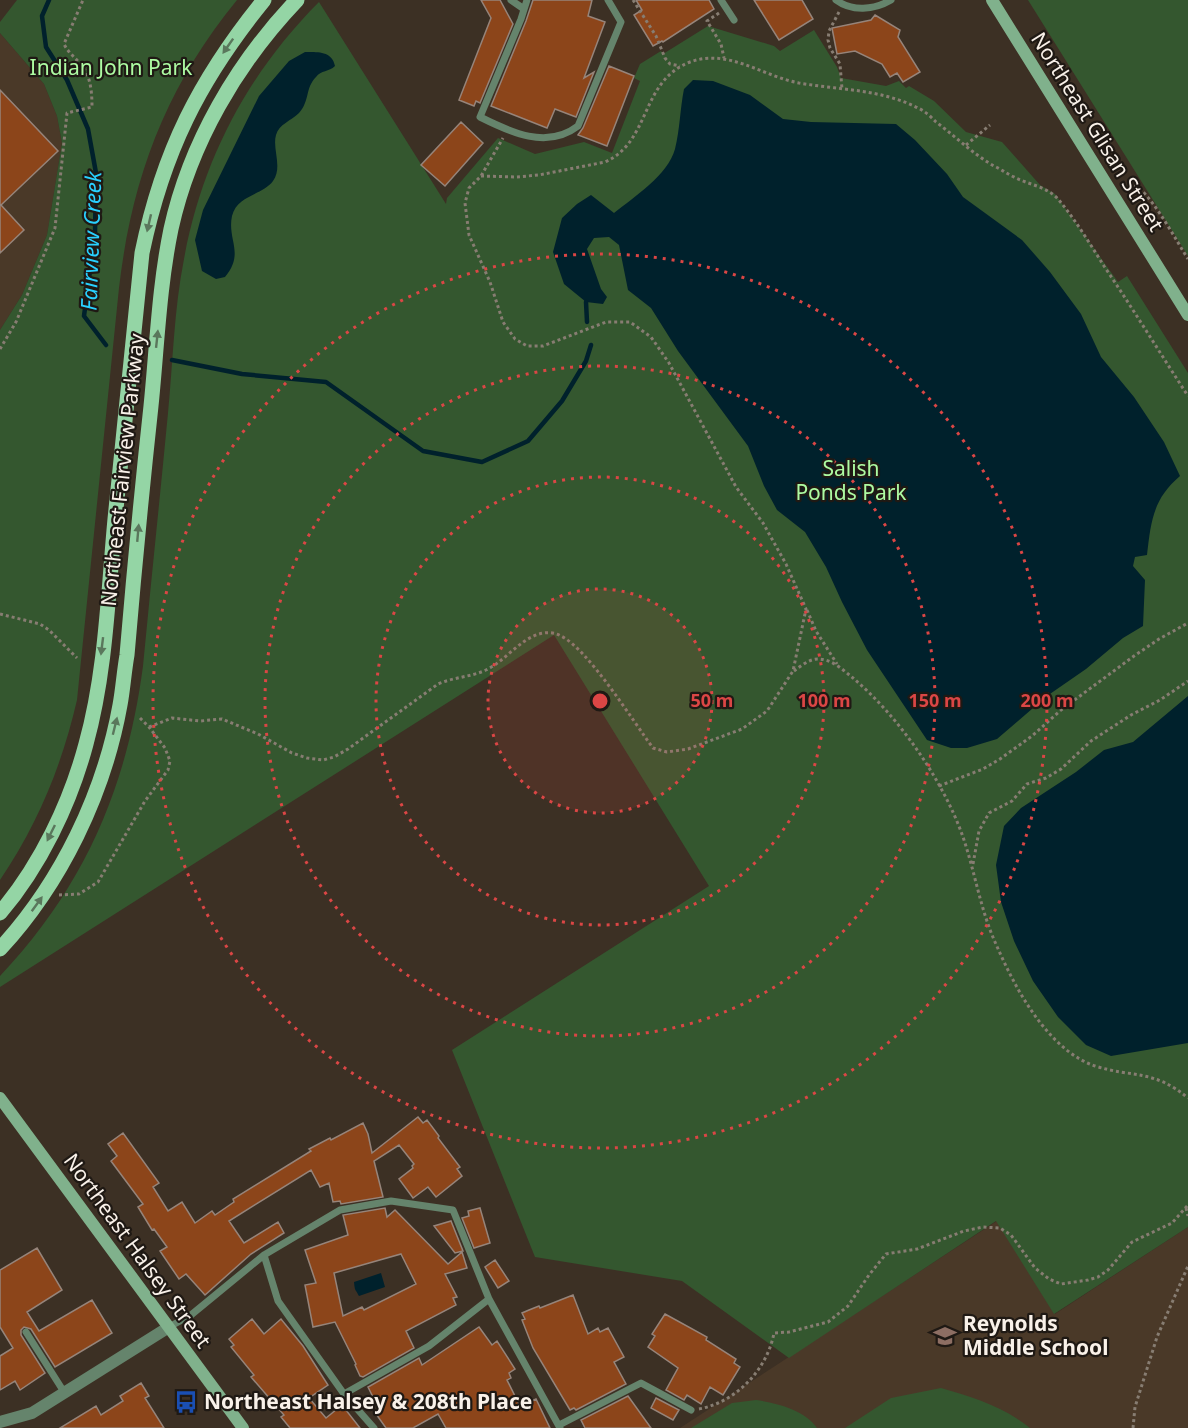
<svg xmlns="http://www.w3.org/2000/svg" width="1188" height="1428" font-family="'Noto Sans',sans-serif">
<style>
.built{fill:#4a3928}
.green{fill:#34572f}
.water{fill:#00212c}
.lines{fill:none;stroke-linecap:round;stroke-linejoin:round}
.stream{stroke:#00212c;stroke-width:4.5}
.building{fill:#8c451a;stroke:#96847a;stroke-width:1.5;fill-rule:evenodd}
.path{stroke:#877d72;stroke-width:3;stroke-dasharray:3 3;stroke-linecap:butt}
.lane{stroke:#65846c;stroke-width:7}
.street{stroke:#65846c;stroke-width:12}
.secondary{stroke:#80b18c;stroke-width:12}
.primary{stroke:#94d5a5;stroke-width:15}
.oneway{fill:#5a775c}
.ring{fill:none;stroke:#db4645;stroke-width:3;stroke-dasharray:3 6}
.labels{text-anchor:middle;stroke-width:4.5;stroke-linejoin:round;paint-order:stroke}
.park-label{font-size:21px;fill:#adfba2;stroke:#1f1914}
.street-label{font-size:21px;fill:#f9f1e9;stroke:#1f1914}
.poi-label{font-size:21px;font-weight:bold;fill:#f9f1e9;stroke:#1f1914;text-anchor:start}
.water-label{font-size:22px;font-style:italic;fill:#29d1ff;stroke:#1f1914}
.centre{fill:#db4645;stroke:#1f1914;stroke-width:3}
.ring-label{font-size:18px;text-anchor:middle;font-weight:bold;fill:#db4645;stroke:#1f1914;stroke-width:4.5;stroke-linejoin:round;paint-order:stroke}
</style>
<rect width="100%" height="100%" fill="#3c3024"/>
<!-- built -->
<path class="built" d="M0,33L44,84L57,116L62,143L47,235L22,295L0,330Z
M997,1221L1055,1314L1188,1227V1428H680Z"/>
<!-- green -->
<path class="green" d="M17,0H237C166,87 132,177 119,288L77,700C62,765 38,824 0,880V330L22,295L47,235L62,143L57,116L44,84L0,33V22Z
M1028,0H1188V256Z
M319,2L446,204L447,198L498,138L535,154L584,142L612,153L640,81L634,78L640,64L661,51L663,54L708,26L774,46L780,51L814,30L837,67L841,78L886,86L899,81L906,88L909,86L934,101L966,132L1002,142L1040,185L1055,194L1118,282L1127,276L1188,373V1227L1054,1314L996,1221L789,1358L682,1281L535,1257L452,1050L709,886L554,635L0,987V976C85,886 127,787 143,666C151,582 160,497 168,413C173,362 174,309 184,259C202,160 248,73 319,2Z
M941,1388C973,1397 1004,1407 1030,1428H845L891,1398Z
M756,1400C777,1403 805,1410 817,1428H691L732,1403Z"/>
<!-- water -->
<path class="water" d="M305,52C318,52 332,51 335,66C329,72 321,70 316,77C305,88 310,101 299,113C291,121 279,124 276,135C272,149 283,167 273,181C263,195 237,195 232,216C227,240 245,253 225,277L216,279L202,271L195,240L203,210L259,96L289,61Z
M693,80L713,81L750,95L783,119L811,122L896,124L915,140L947,174L963,197L1022,240L1050,272L1081,314L1101,357L1134,397L1164,442L1180,476C1153,499 1151,521 1147,555L1135,557L1133,566L1145,580L1143,626L1123,638L1086,669L1047,696L997,739L967,748H951L927,740L867,650L842,602L826,567L805,532L777,510L764,486L748,446L678,351L651,308L628,290L619,245L609,237L594,238L587,249L601,289L607,297L603,304L586,302L564,284L553,252L562,218L577,204L591,195L614,213C634,197 668,175 675,149C680,129 680,109 684,89Z
M1188,696V1043L1111,1056L1086,1045L1058,1017L1033,981L1014,941L1001,902L996,865L1004,826L1021,808L1076,772L1104,750L1133,742Z
M381,1273L385,1287L359,1296C355,1288 355,1292 354,1282Z"/>
<g class="lines">
<!-- stream -->
<path class="stream" d="M49,0L42,16L46,47L67,80L88,129L96,173L95,233L84,316L106,345
M586,302L587,322
M172,360L242,374L326,382L423,451L482,462L528,441L562,401L586,361L591,345"/>
</g>
<!-- building -->
<path class="building" d="M481,0H500L513,24L480,103L476,101L474,106L459,100L491,18Z
M533,0H592L588,16L605,22L584,78L594,72L576,117L555,109L547,128L491,106L526,21Z
M636,0H709L714,9L663,42L662,41L653,46L634,15L642,10Z
M754,0H802L813,19L779,40Z
M875,15L900,30L898,37L920,72L903,82L897,73L890,77L882,64L855,51L837,54L832,28L871,20Z
M609,66L634,76L607,146L578,135L583,128Z
M0,90L58,151L1,205L24,230L0,253Z
M461,122L483,143L445,186L421,165Z
M418,1117L423,1123L427,1120L439,1136L438,1138L460,1167L457,1169L462,1176L436,1197L428,1187L413,1198L399,1179L413,1168L412,1166L414,1164L399,1145L374,1161L383,1197L341,1204L340,1201L333,1202L329,1183L320,1187L311,1170L229,1221L244,1243L278,1222L284,1233L251,1254L205,1295L186,1274L179,1279L160,1251L167,1247L154,1229L152,1230L138,1207L143,1204L111,1161L117,1156L108,1144L123,1133L159,1183L153,1187L168,1211L182,1202L195,1223L212,1211L215,1215L234,1202L233,1199L311,1151L309,1149L330,1138L331,1140L363,1123L368,1134L372,1153Z
M385,1208L387,1217L395,1210L448,1264L462,1252L467,1268L445,1274L457,1297L453,1298L456,1305L406,1331L414,1348L363,1377L360,1376L355,1365L356,1364L335,1322L313,1327L305,1285L316,1283L305,1250L348,1235L343,1215ZM401,1254L416,1284L364,1310L362,1307L343,1316L334,1273Z
M480,1208L490,1243L474,1248L462,1218L469,1216L468,1211Z
M451,1221L463,1251L455,1253L434,1226Z
M37,1248L62,1290L27,1312L39,1331L92,1300L112,1333L55,1367L31,1329L24,1327L21,1330V1335L45,1373L20,1390L15,1381L0,1390V1356L13,1348L0,1327V1270Z
M495,1260L509,1281L498,1288L485,1267Z
M573,1295L588,1334L598,1328L600,1332L608,1328L624,1357L614,1362L626,1384L576,1410L574,1408L570,1410L533,1348L522,1320L525,1319L522,1313L529,1310L539,1306L540,1308Z
M665,1314L707,1337L706,1340L736,1359L734,1363L740,1367L723,1395L710,1387L701,1404L687,1395L684,1400L666,1390L678,1368L648,1347L655,1336L652,1334Z
M252,1319L264,1334L281,1319L303,1346L328,1385L309,1398L326,1418L342,1405L360,1428H290L281,1417L284,1415L251,1377L254,1375L231,1347L234,1345L229,1339Z
M479,1327L492,1345L497,1341L515,1369L509,1373L511,1378L507,1380L520,1406L536,1399L550,1428H446L438,1414L413,1428H386L376,1414L380,1411L368,1387L419,1358L422,1365Z
M141,1383L149,1396L145,1398L164,1428H60L96,1406L101,1415L123,1401L120,1396Z
M628,1396L651,1428H585L581,1420Z
M656,1398L679,1410L673,1420L651,1408Z"/>
<g class="lines">
<!-- path -->
<path class="path" d="M633,0L656,36L665,58L670,64L680,66
M839,12L829,31L828,40L830,48L840,64L842,89
M719,13L707,21L721,44L724,58
M966,145L990,125
M481,176L516,177L539,175L605,162C651,142 640,81 690,62C728,48 762,76 799,83C839,90 881,89 918,108C925,111 931,117 936,122C955,136 973,154 994,166C1001,169 1007,174 1014,177C1029,185 1046,186 1058,199C1075,219 1090,244 1104,266C1133,309 1160,353 1188,396
M1122,185C1128,185 1134,184 1140,189C1156,203 1176,240 1188,259
M0,349L16,322L55,228L67,113L92,107C92,94 91,78 83,67C77,59 69,54 64,44L83,0
M807,610L816,631L837,664
M0,614L40,624L49,630L77,658
M794,671C801,666 809,659 818,659C832,659 843,670 853,678C899,717 943,780 963,837C975,872 980,908 995,942C1009,974 1025,1006 1048,1032C1060,1046 1077,1060 1095,1066C1133,1078 1153,1069 1188,1098
M149,727L172,718L200,721L222,719L258,734L292,753L307,758L323,760L334,757L348,749L438,684C454,677 471,677 486,670C505,661 519,640 539,634C546,632 554,632 561,636C588,649 633,721 653,748L667,752L688,749L742,729L767,711L793,671L806,609L786,564L763,523L736,487L669,363L651,337L630,322H606L543,346H527L515,339L503,322L490,282L469,235L465,203L469,188L481,176L503,138
M939,786L983,769L1000,759L1032,736L1061,710L1134,656L1159,639L1188,623
M973,864L979,831L989,813L1012,801L1027,784L1046,778L1061,769L1091,741L1131,715L1160,700L1188,681
M59,895L79,894L98,882L145,801L168,770L170,761L165,748L149,727L139,717
M1186,1208L1188,1216
M699,1409C736,1402 767,1370 774,1333L789,1332L828,1322L848,1306L869,1275L886,1254L917,1249L964,1231L983,1227L1000,1228L1011,1235L1035,1268L1049,1279L1061,1284L1088,1280L1098,1277L1108,1270L1132,1242L1172,1223L1188,1205
M1133,1428L1135,1407L1157,1337L1188,1266"/>
<!-- lane -->
<path class="lane" d="M511,0L524,9
M527,0L521,19L480,117C510,132 547,150 578,126L621,22L608,0
M721,0L734,20
M836,0C852,12 874,10 891,0
M264,1255L340,1210L391,1201L453,1210L489,1299
M169,1327L191,1315L264,1255L278,1301L344,1394L429,1346L489,1299L560,1428
M26,1332L64,1392
M344,1394L374,1428
M559,1425L641,1383L691,1410"/>
<!-- street -->
<path class="street" d="M0,1422L32,1413L169,1327"/>
<!-- secondary -->
<path class="secondary" d="M992,0L1188,315
M0,1098L243,1428"/>
<!-- primary -->
<path class="primary" d="M0,913C40,866 70,804 86,744C106,672 108,594 115,519C124,430 133,342 142,253C163,152 199,80 264,0
M0,949C61,883 104,794 120,705C123,689 124,672 127,655C134,572 142,489 151,406C157,347 159,287 171,229C190,143 237,63 297,0"/>
</g>
<!-- one-way arrows -->
<defs><path id="oneway-solid" d="M-6-.8H1V-3.2L6.5 0L1 3.2V.8H-6Z" transform="scale(1.5)"/></defs>
<g class="oneway">
<use href="#oneway-solid" transform="translate(228 46) rotate(125)"/>
<use href="#oneway-solid" transform="translate(149 223) rotate(103)"/>
<use href="#oneway-solid" transform="translate(157 339) rotate(-84)"/>
<use href="#oneway-solid" transform="translate(138 533) rotate(-85)"/>
<use href="#oneway-solid" transform="translate(102 646) rotate(97)"/>
<use href="#oneway-solid" transform="translate(115 726) rotate(-76)"/>
<use href="#oneway-solid" transform="translate(51 833) rotate(116)"/>
<use href="#oneway-solid" transform="translate(37 904) rotate(-54)"/>
</g>
<!-- distance rings -->
<circle cx="600" cy="701" r="112" fill="#db4645" fill-opacity=".12"/>
<g class="ring">
<circle cx="600" cy="701" r="112"/>
<circle cx="600" cy="701" r="224"/>
<circle cx="600" cy="701" r="335"/>
<circle cx="600" cy="701" r="447"/>
</g>
<!-- icons -->
<defs>
<g id="school-bare" transform="scale(1.8)"><path d="M0-5L7-2L0 1L-7-2ZM-4 1L0 2.5L4 1V4Q0 6-4 4Z" fill="#8d6e63" stroke="#1f1914" stroke-width="2.5" paint-order="stroke"/></g>
<g id="bus-bare" transform="scale(1.8)"><path d="M-5-6H5V4H4V6H2V4H-2V6H-4V4H-5ZM-3.5-4V0h7V-4ZM-3.5 1.2v1.5H-2V1.2ZM2 1.2v1.5H3.5V1.2Z" fill="#1a4fb4" stroke="#1f1914" stroke-width="2.5" paint-order="stroke"/></g>
</defs>
<g fill-rule="evenodd">
<use href="#school-bare" x="945" y="1336"/>
<use href="#bus-bare" x="186" y="1402"/>
</g>
<g class="labels">
<!-- park labels -->
<g class="park-label">
<text x="111" y="75">Indian John Park</text>
<text x="851" y="476">Salish<tspan x="851" dy="24">Ponds Park</tspan></text>
</g>
<!-- street labels -->
<g class="street-label">
<text transform="translate(1097 132) rotate(58)" y="7">Northeast Glisan Street</text>
<text transform="translate(123 470) rotate(-84)" y="7">Northeast Fairview Parkway</text>
<text transform="translate(137 1251) rotate(54)" y="7">Northeast Halsey Street</text>
</g>
<!-- poi labels -->
<g class="poi-label">
<text x="963" y="1331">Reynolds<tspan x="963" dy="24">Middle School</tspan></text>
<text x="204" y="1409">Northeast Halsey &amp; 208th Place</text>
</g>
<!-- water labels -->
<g class="water-label">
<text transform="translate(91 241) rotate(-88)" y="8">Fairview Creek</text>
</g>
</g>
<circle cx="600" cy="701" r="9" class="centre"/>
<g class="ring-label">
<text x="712" y="707">50 m</text>
<text x="824" y="707">100 m</text>
<text x="935" y="707">150 m</text>
<text x="1047" y="707">200 m</text>
</g>
</svg>
